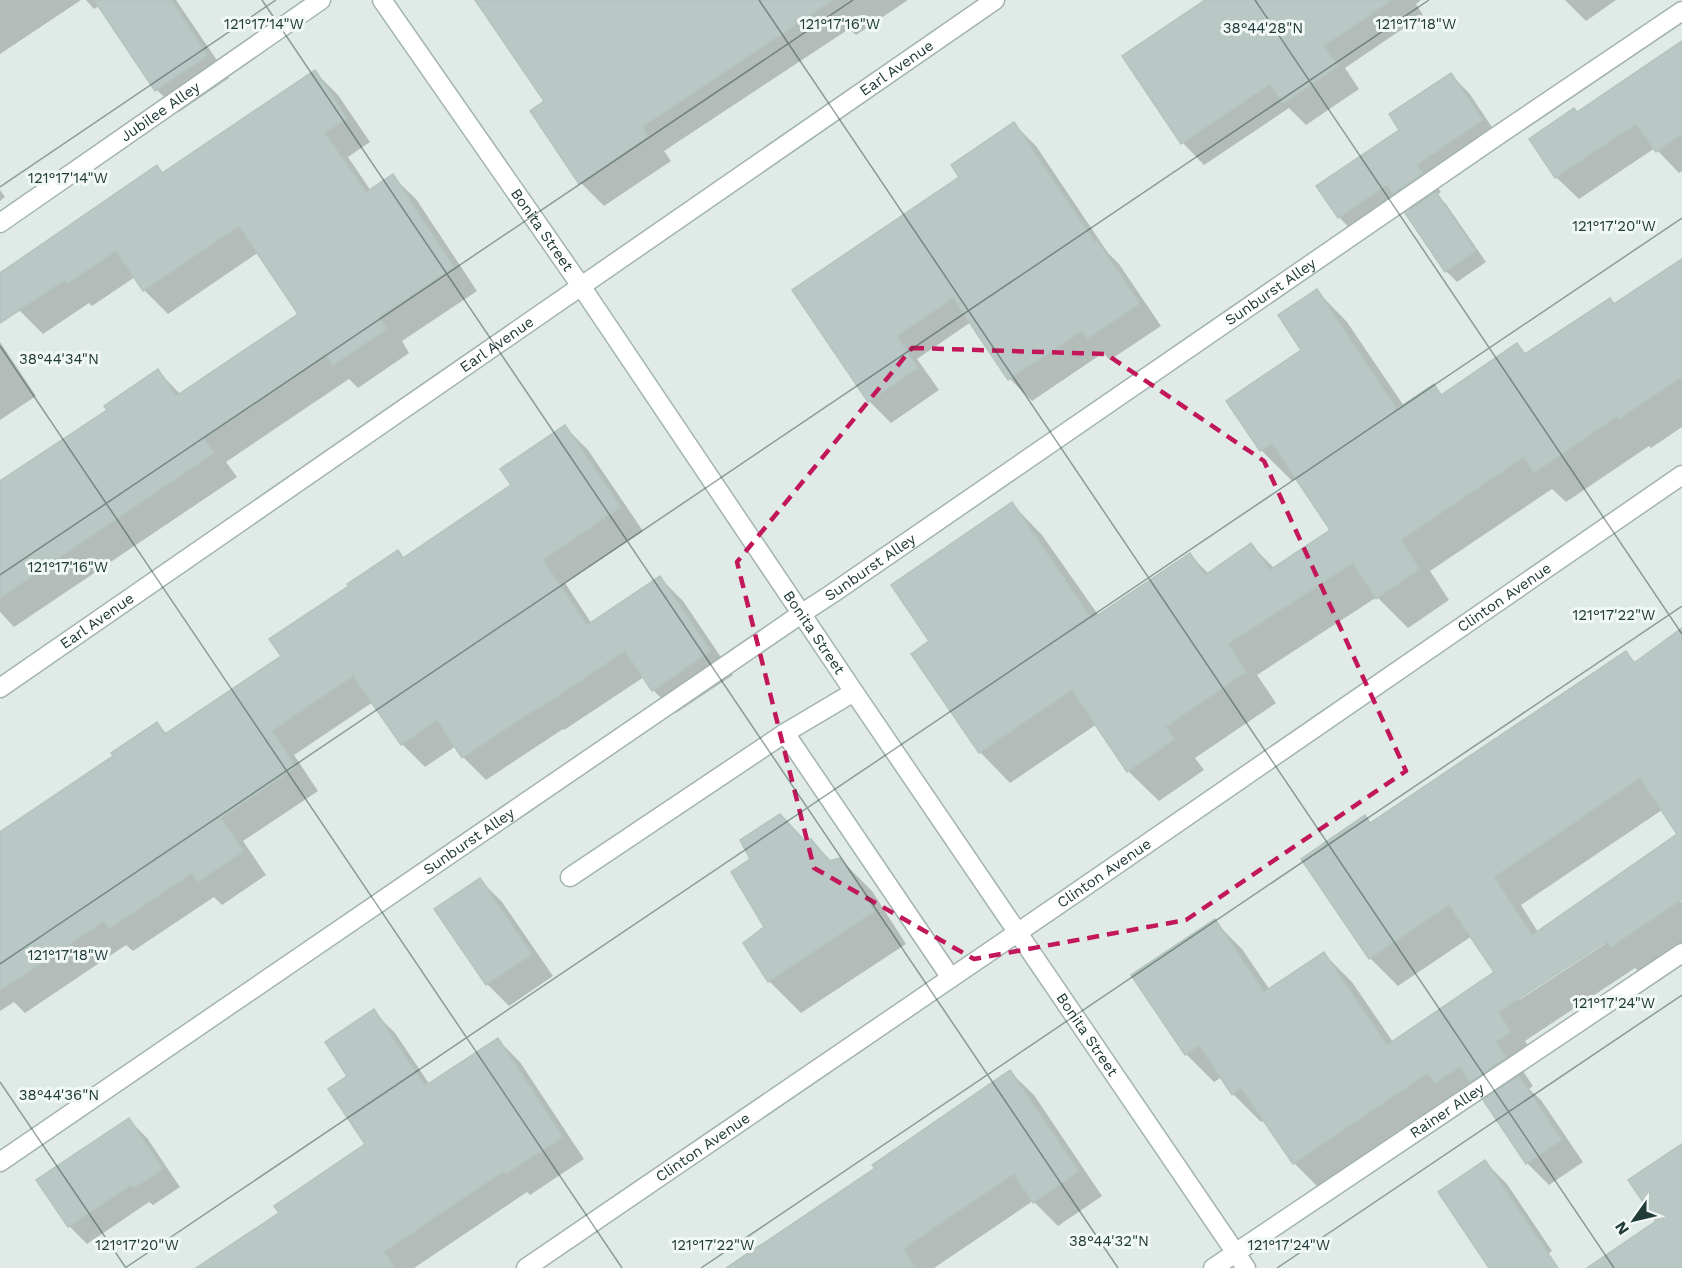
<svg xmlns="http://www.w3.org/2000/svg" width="1682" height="1268" font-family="'Work Sans',sans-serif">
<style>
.shadow{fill:#0003;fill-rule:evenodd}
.building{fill:#b9c8c4;stroke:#b3c4c0;stroke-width:1.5;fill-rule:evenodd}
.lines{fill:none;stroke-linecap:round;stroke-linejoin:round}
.minor-casing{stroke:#a3b3b0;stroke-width:21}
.minor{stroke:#fff;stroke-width:18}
.marked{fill:none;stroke:#c2185b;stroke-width:4.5;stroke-dasharray:12 8;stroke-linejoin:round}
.ticks{fill:none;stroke:#213b38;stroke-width:1.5;stroke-opacity:0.45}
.labels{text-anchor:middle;stroke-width:6;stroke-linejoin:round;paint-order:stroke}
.street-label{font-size:15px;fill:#213b38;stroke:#f1f8f5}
.ticks-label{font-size:15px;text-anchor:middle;fill:#213b38;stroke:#f1f8f5;stroke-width:6;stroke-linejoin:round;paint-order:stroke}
</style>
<rect width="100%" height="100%" fill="#e0ebe8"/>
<!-- shadow -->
<path class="shadow" d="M0,0H81L0,54Z
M86,0H176L229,78L179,112L157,90L99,6L94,9Z
M477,0H908L856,35L849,29L664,151L671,161L604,206L581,183L546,102Z
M1208,0H1421L1416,4L1423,15L1345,68L1359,89L1306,125L1289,108L1204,165L1183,143L1124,57Z
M1565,0H1616L1586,21Z
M1682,43V171L1679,173L1655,148L1579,199L1557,178L1531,139L1577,113Z
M315,72L338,95L370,142L348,157L371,191L392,176L416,199L477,291L402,341L409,353L358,388L349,379L226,462L237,477L14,627L0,612V482L109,410L158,371L181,395L300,314L259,252L168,314L144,290L135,277L92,306L89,303L43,334L19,310L0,282V275L157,167L163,174Z
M1451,75L1469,93L1500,139L1435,184L1441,192L1437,195L1446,204L1486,262L1457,282L1446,271L1411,210L1405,204L1357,236L1339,217L1402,130Z
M1014,124L1036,146L1108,253L1119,264L1161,326L1110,360L1103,353L1032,401L1010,379L971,322L917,359L939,390L891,423L869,401L961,178Z
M0,190L5,197L0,201Z
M1682,261V427L1651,448L1649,446L1566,502L1552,489L1430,571L1449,600L1408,628L1377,597L1257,675L1276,703L1195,758L1204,770L1159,801L1128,771L1097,724L1010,783L980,752L913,654L931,642L1012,504L1042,535L1099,616L1190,555L1209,574L1251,545L1275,569L1332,530L1297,477L1292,481L1261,450L1228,401L1303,350L1317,291L1347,322L1404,406L1433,386L1443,396L1517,345L1527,355L1610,300L1616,306Z
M0,342L36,396L0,420Z
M565,427L588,450L643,531L565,583L592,624L660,578L683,601L733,675L676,713L653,690L644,677L564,730L563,729L486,780L463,757L456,746L425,767L402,744L373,702L294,755L318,791L243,841L266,875L222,905L214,897L133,951L126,945L25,1013L14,1002L0,1011V834L115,756L157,724L167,734L283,656L351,586L398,552L405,559L514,486Z
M1682,630V839L1662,810L1521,905L1538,932L1671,887L1682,903V946L1641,974L1635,968L1525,1041L1538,1061L1523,1071L1533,1086L1529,1089L1541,1100L1583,1162L1549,1185L1527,1163L1486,1096L1465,1110L1455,1101L1322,1191L1294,1163L1264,1120L1261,1122L1233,1094L1222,1077L1214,1082L1186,1054L1214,921L1242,949L1270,990L1324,954L1352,982L1393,1042L1496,973L1472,936L1398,986L1370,958L1365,817L1372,824L1626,653L1636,663ZM1612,935L1614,938L1519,1000V997Z
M811,840L832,862L840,859L872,891L906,944L801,1013L769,981L766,928L805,842Z
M480,880L502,902L553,976L509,1006L487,984Z
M373,1011L395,1033L430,1085L498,1040L520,1062L584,1159L530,1195L527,1192L414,1268H202L281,1213L368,1144L349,1076Z
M1010,1072L1034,1095L1102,1196L1058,1226L1033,1201L934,1268H725L759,1245L762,1247L877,1169Z
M129,1120L147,1138L180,1187L153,1205L149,1202L87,1244L69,1226L38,1181Z
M1485,1162L1507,1184L1552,1251L1527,1268H1494Z"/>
<!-- building -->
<path class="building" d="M94,0H171L208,56L155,91Z
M475,0H833L642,127L648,136L579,184L530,111L544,101Z
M1205,0H1392L1324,46L1338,66L1283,104L1270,84L1181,144L1122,56Z
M1682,41V134L1656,152L1636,124L1555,178L1529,139L1574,108L1577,112Z
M315,70L347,118L325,133L366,192L393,174L454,267L379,317L387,329L333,365L326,355L204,438L214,453L0,598V481L107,410L104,406L158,369L176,396L298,314L239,226L143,291L116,251L67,284L65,280L0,323V273L157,165L162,173Z
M1451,73L1483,120L1417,165L1423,173L1393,194L1387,185L1338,218L1316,186L1399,130L1389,114Z
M1014,122L1095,242L1097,240L1140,304L1087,339L1082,331L1008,380L953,298L897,336L918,368L868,402L792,290L959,177L951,165Z
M1436,192L1476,251L1445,272L1405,213Z
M1682,259V377L1619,419L1618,416L1534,473L1524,457L1401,540L1420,569L1376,599L1353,563L1228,644L1246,672L1166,727L1175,739L1127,772L1072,690L979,753L911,654L929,641L891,585L1012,502L1092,619L1190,553L1205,575L1251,543L1270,570L1330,530L1272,443L1260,451L1226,401L1301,350L1278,315L1317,289L1397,409L1434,384L1441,395L1517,343L1525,354L1610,298L1614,304Z
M565,425L621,507L543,560L587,625L660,576L711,651L652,691L625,651L540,708L539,707L462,758L437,720L401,745L353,676L272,731L296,767L221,818L244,851L198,882L192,873L109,929L104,921L0,991V832L113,756L111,753L157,722L165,734L281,656L269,639L349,586L347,584L398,550L403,558L511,485L500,469Z
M1682,628V899L1611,947L1607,941L1498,1012L1511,1032L1496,1042L1506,1057L1470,1082L1460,1067L1435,1083L1428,1073L1293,1164L1241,1088L1232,1095L1199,1045L1185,1055L1131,975L1215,919L1264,992L1324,952L1387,1045L1494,972L1449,905L1369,959L1301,859L1365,815L1370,823L1626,651L1634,663ZM1640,778L1677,834L1532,935L1494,877Z
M780,814L804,840L811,839L829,861L840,858L875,911L768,982L743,943L764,927L731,872L750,859L740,840Z
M480,878L532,954L486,985L434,909Z
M374,1009L425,1086L498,1038L563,1137L506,1174L504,1171L384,1252L395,1268H196L279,1213L274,1206L365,1144L328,1089L347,1076L325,1042Z
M1010,1070L1079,1171L1033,1203L1014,1174L903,1249L916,1268H727L875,1168L872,1165Z
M1519,1076L1562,1140L1526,1164L1483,1100Z
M129,1118L163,1169L134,1188L131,1185L68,1227L36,1180Z
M1682,1144V1268H1587L1656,1221L1628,1180Z
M1485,1160L1558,1268H1489L1438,1192Z"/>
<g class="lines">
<!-- minor casing -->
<g class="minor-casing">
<g id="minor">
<path id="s1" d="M382,0L581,286L854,692L1246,1268"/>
<path id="s2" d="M0,223L321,0"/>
<path id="s3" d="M0,688L995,0"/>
<path d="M785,733L951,978"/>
<path d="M570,877L785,733L854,692"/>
<path id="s4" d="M0,1162L801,614L833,593L1494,138L1682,11"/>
<path id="s5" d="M526,1268L1055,907L1682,475"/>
<path id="s6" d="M1213,1268L1682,953"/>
</g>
</g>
<!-- minor -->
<use href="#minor" class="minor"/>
</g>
<!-- marked area -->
<path class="marked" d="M912,348L1106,354L1264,461L1406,771L1186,920L974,959L814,868L737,562Z"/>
<!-- ticks -->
<path class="ticks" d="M262,0L1118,1268M759,0L1614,1268M1255,0L1682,634M0,187L276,0M0,346L622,1268M0,575L853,0M0,964L1429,0M0,1082L126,1268M125,1268L1682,218M701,1268L1682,606M1277,1268L1682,995"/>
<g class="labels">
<!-- street labels -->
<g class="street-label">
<text dy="5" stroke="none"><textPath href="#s3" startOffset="1090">Earl Avenue</textPath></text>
<text dy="5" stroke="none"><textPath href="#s2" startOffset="195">Jubilee Alley</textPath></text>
<text dy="5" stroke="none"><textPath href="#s1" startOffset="280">Bonita Street</textPath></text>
<text dy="5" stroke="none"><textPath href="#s4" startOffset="1540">Sunburst Alley</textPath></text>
<text dy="5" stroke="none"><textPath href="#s3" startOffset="604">Earl Avenue</textPath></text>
<text dy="5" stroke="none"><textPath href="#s4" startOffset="1054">Sunburst Alley</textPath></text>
<text dy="5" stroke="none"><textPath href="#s5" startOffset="1186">Clinton Avenue</textPath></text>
<text dy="5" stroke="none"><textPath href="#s3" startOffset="118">Earl Avenue</textPath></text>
<text dy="5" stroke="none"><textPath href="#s1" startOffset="766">Bonita Street</textPath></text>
<text dy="5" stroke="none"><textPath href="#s4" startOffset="568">Sunburst Alley</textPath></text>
<text dy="5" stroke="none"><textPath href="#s5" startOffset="700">Clinton Avenue</textPath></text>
<text dy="5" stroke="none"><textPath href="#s1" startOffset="1252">Bonita Street</textPath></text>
<text dy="5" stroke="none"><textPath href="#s6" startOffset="282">Rainer Alley</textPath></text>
<text dy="5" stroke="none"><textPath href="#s5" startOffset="214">Clinton Avenue</textPath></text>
</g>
</g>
<g class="ticks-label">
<text x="264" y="29">121°17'14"W</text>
<text x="840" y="29">121°17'16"W</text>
<text x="1416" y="29">121°17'18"W</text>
<text x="1263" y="33">38°44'28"N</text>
<text x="68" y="183">121°17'14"W</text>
<text x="1614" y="231">121°17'20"W</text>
<text x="59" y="364">38°44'34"N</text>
<text x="68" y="572">121°17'16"W</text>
<text x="1614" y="620">121°17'22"W</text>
<text x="68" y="960">121°17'18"W</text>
<text x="1614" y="1008">121°17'24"W</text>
<text x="59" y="1100">38°44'36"N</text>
<text x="1109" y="1246">38°44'32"N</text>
<text x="137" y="1250">121°17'20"W</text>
<text x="713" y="1250">121°17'22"W</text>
<text x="1289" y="1250">121°17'24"W</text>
</g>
<!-- north arrow -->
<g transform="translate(1634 1220) rotate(236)" stroke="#f1f8f5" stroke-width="4.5" paint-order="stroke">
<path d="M0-4.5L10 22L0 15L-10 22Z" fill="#213b38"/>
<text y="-9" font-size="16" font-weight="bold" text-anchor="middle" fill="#213b38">N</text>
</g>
</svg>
